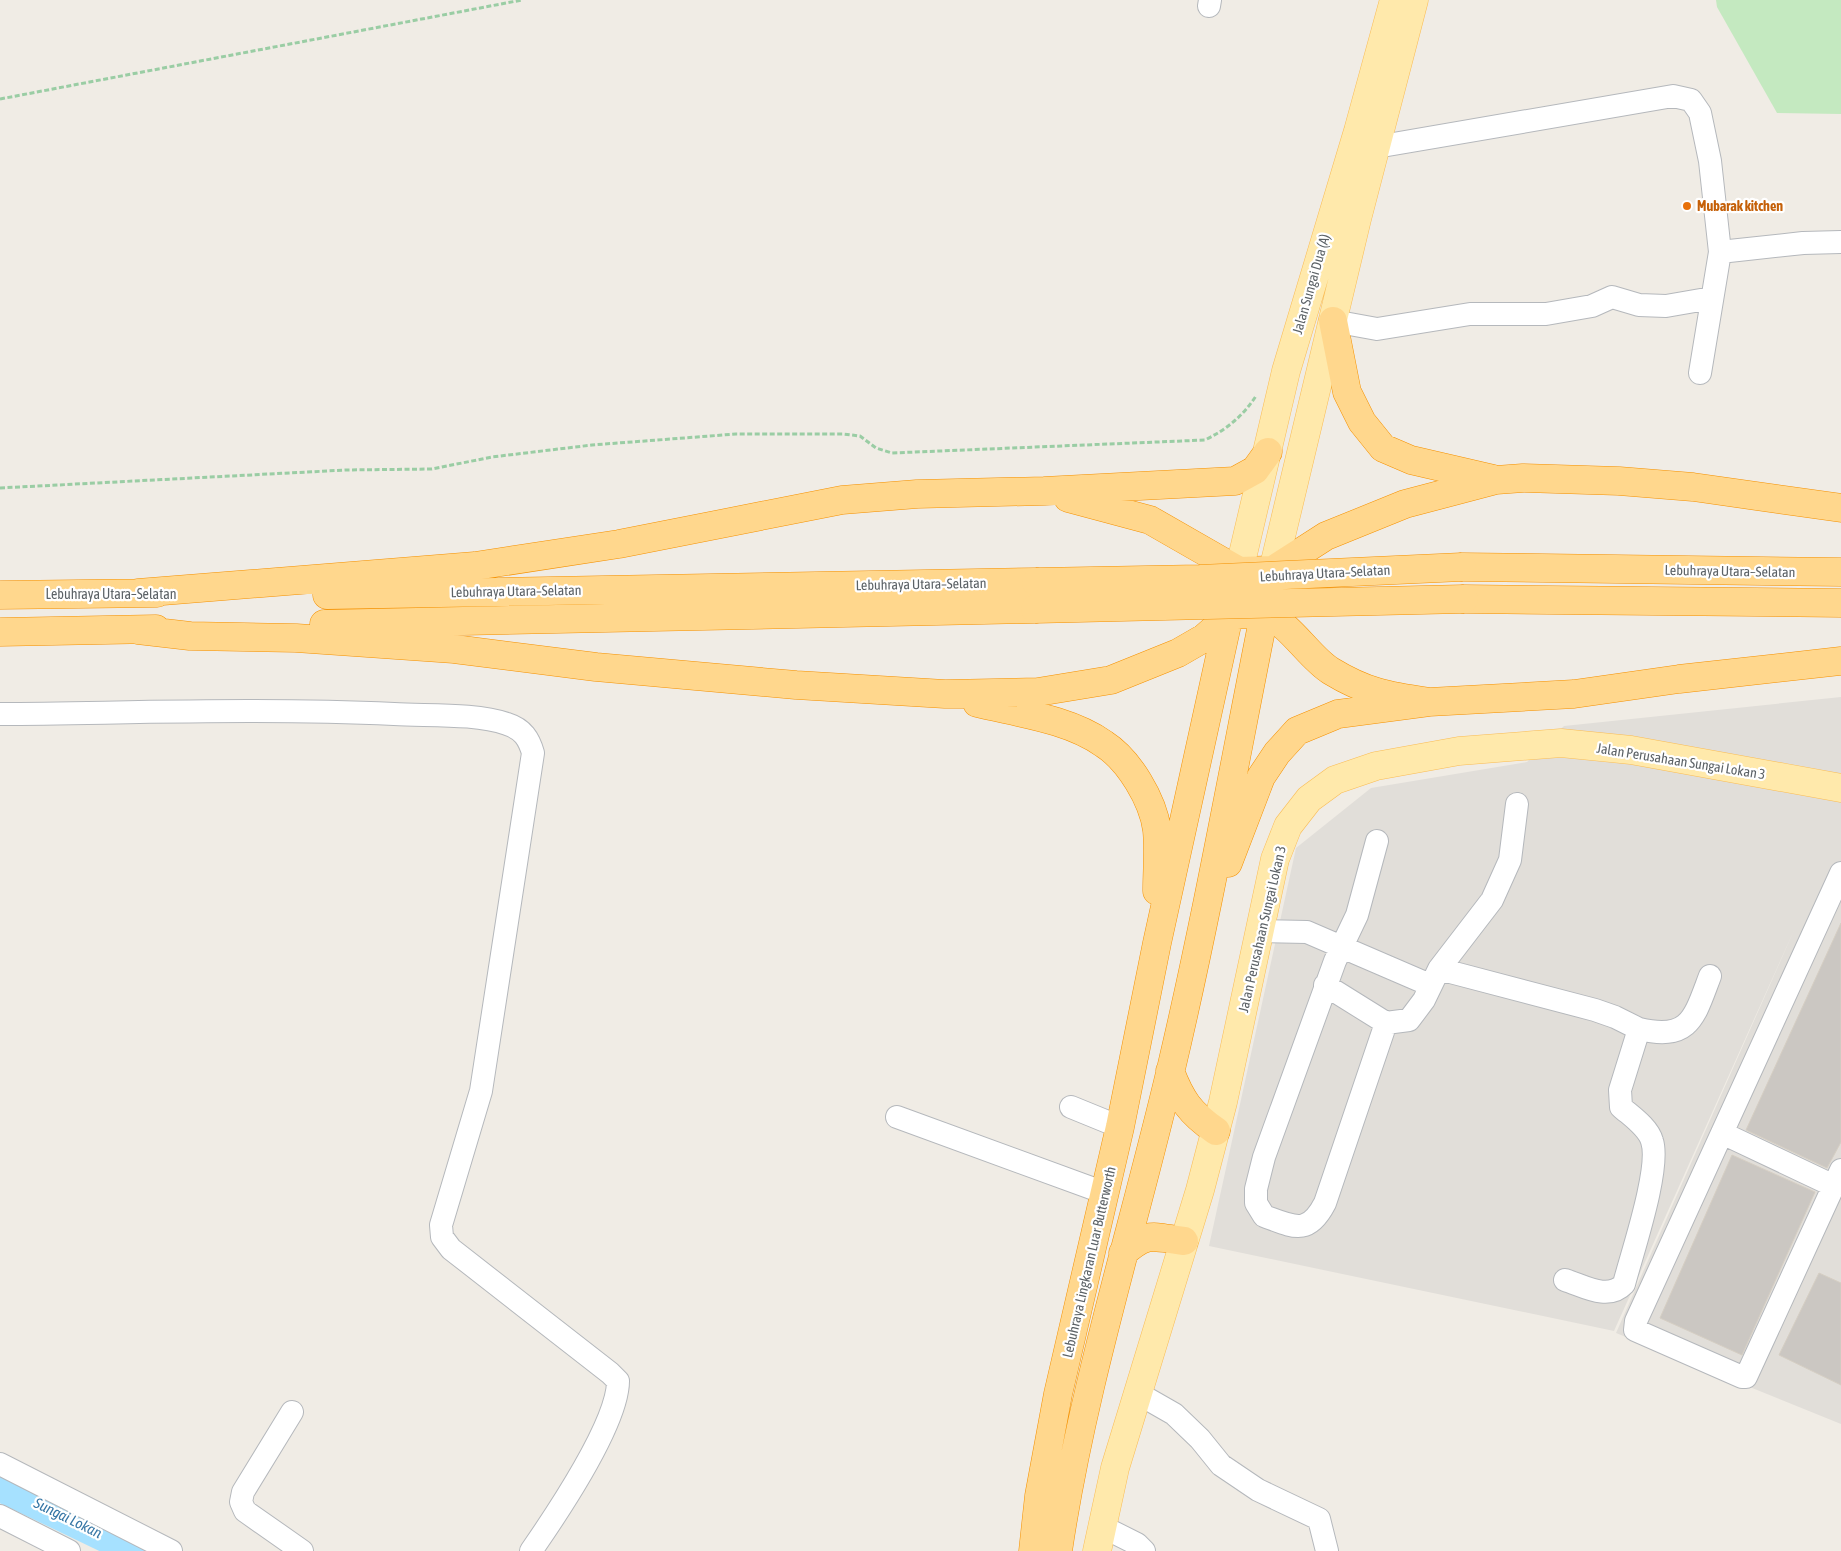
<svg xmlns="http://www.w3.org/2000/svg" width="1841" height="1551" font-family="'Asap Condensed',sans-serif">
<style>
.industrial{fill:#e1ded9}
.green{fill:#c4e9c0}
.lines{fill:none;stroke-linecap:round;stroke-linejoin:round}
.river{stroke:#a6e1ff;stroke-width:31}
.building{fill:#cbc7c2;stroke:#d5cec3}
.minor-casing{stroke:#b5b8bc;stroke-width:24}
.major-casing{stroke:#fabc54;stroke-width:29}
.highway-casing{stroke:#f59100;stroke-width:29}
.path{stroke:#9acda4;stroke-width:3;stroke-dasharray:5 2.5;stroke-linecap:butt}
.minor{stroke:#fff;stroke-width:22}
.major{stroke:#ffe9ab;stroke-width:28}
.highway{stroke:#ffd78d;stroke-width:28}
.highway-bridge-casing{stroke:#f59100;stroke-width:29;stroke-linecap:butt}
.highway-bridge{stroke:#ffd78d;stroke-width:28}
.food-dot{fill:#e8710a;stroke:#fff;stroke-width:2}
.labels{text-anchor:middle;stroke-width:4.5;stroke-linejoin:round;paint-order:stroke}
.food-label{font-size:14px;font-weight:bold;fill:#c56008;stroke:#fff;text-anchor:start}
.street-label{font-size:14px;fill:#5c6266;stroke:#fff}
.water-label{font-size:15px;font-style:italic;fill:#3777a6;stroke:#fff}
</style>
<rect width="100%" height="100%" fill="#f0ece5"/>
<!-- industrial -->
<path class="industrial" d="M1841,697V1424L1616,1333L1795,928L1614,1331L1209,1246L1296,848L1371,788L1527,762L1564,726Z"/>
<!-- green -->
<path class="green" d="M1716,0H1841V114L1777,113L1717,7Z"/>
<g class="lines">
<!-- river -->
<path class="river" d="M0,1486L135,1551"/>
</g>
<!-- building -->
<path class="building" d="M1841,923V1142L1827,1168L1746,1130Z
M1732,1155L1815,1192L1742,1355L1660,1318Z
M1819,1273L1841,1283V1385L1779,1355Z"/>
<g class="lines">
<!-- minor casing -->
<g class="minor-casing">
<path id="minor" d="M1209,6L1210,0
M1376,147L1673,96L1691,100L1700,113L1710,161L1720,252L1700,373
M1720,252L1803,243L1841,242
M1333,321L1377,329L1470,314H1546L1592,306L1612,297L1639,305L1666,306L1712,298
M0,714C131,713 263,708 394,714C427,716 477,713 507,724C523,729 529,739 533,753L481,1091L441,1225L442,1237L451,1249L610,1373L618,1381C618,1423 556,1515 531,1551
M1377,841L1357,915L1335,961L1264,1157L1256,1189V1203L1264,1216C1294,1227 1308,1236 1325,1203L1386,1023L1409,1020L1424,1000L1439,969L1492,900L1510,860L1517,804
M1841,873L1636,1321L1635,1330L1742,1377H1746L1841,1170
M1260,931L1307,932L1430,985
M1439,969L1595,1010L1615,1017L1639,1029L1620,1090L1621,1107C1631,1116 1648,1127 1652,1141C1661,1168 1632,1253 1624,1284C1608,1301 1584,1286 1565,1280
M1325,985L1386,1023
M1639,1029C1690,1041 1694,1018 1710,976
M1071,1107L1120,1127
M897,1117L1105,1193
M1722,1133L1834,1186
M1139,1394L1174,1414L1200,1439L1221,1465L1258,1490L1319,1519L1327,1551
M292,1412L243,1492L241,1502L245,1511L302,1551
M0,1464L171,1551
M0,1516L69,1551
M1101,1526L1137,1544L1144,1551"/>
</g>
<!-- major casing -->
<g class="major-casing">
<path id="major" d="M1273,570L1357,219L1414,0
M1239,571L1286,371L1358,131L1394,0
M1097,1551L1115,1468L1200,1190L1223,1102L1275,859L1288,826L1309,799L1335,780L1376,766L1459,751L1561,743L1631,750L1841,788"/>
</g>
<!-- highway casing -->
<g class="highway-casing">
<path id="highway" d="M1333,321L1347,392L1362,422L1383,448L1411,460L1493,479
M1068,498L1150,520L1239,571L1273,570L1326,536L1405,504L1496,480L1523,478L1619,481L1693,487L1841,508
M1462,567L1841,572
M138,593L475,566L619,544L842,500L917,494L1044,491L1235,481L1255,470L1268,452
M0,595L157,593
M327,595L1036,582
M1464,599L1841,603
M324,624L1035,609
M138,630L190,636L296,638L454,649L596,667L796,685L945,694L1038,692L1111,680L1178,653L1204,638L1230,615C1240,615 1254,613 1264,615C1288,620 1309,658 1331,671C1367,693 1389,696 1429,702
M0,632L156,629
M977,703C1018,713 1069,719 1104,744C1129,760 1153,800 1157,830C1159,850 1157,871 1157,891
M1228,863L1261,777L1277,753L1297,731L1338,714L1429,702L1574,694L1679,679L1841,661
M1170,1071C1181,1100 1190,1113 1216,1131
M1123,1253C1148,1231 1152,1237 1184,1241
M1033,1551L1039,1496L1058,1394L1120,1127L1157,943L1230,611
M1058,1551C1082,1388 1133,1230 1171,1069C1210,904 1239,737 1273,570"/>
</g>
<!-- path -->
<path class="path" d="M0,99L522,0
M0,488L346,470L432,469L492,457L592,445L736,434H843L860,436L876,448L892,453L1205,440C1227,429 1242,417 1256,396"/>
<!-- minor -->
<use href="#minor" class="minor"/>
<!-- major -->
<use href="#major" class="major"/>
<!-- highway -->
<use href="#highway" class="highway"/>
<!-- highway-bridge casing -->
<g class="highway-bridge-casing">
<path id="highway-bridge" d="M1036,582L1200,579L1462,567
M1035,609L1464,599"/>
</g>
<!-- highway-bridge -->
<use href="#highway-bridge" class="highway-bridge"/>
</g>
<!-- markers -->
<circle class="food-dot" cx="1687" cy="206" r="5"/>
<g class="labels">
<!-- food labels -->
<g class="food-label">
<text x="1697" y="211">Mubarak kitchen</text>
</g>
<!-- street labels -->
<g class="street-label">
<text transform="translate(1311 284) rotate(-74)" y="5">Jalan Sungai Dua (A)</text>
<text transform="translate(1730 571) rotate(1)" y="5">Lebuhraya Utara–Selatan</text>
<text transform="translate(1325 573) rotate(-3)" y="5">Lebuhraya Utara–Selatan</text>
<text transform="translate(921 584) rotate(-1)" y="5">Lebuhraya Utara–Selatan</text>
<text transform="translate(516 591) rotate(-1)" y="5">Lebuhraya Utara–Selatan</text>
<text x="111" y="599">Lebuhraya Utara–Selatan</text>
<text transform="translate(1681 761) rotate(9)" y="5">Jalan Perusahaan Sungai Lokan 3</text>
<text transform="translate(1262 929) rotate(-77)" y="5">Jalan Perusahaan Sungai Lokan 3</text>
<text transform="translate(1089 1262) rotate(-77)" y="5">Lebuhraya Lingkaran Luar Butterworth</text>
</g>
<!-- water labels -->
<g class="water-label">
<text transform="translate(68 1518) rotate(26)" y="5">Sungai Lokan</text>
</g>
</g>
</svg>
